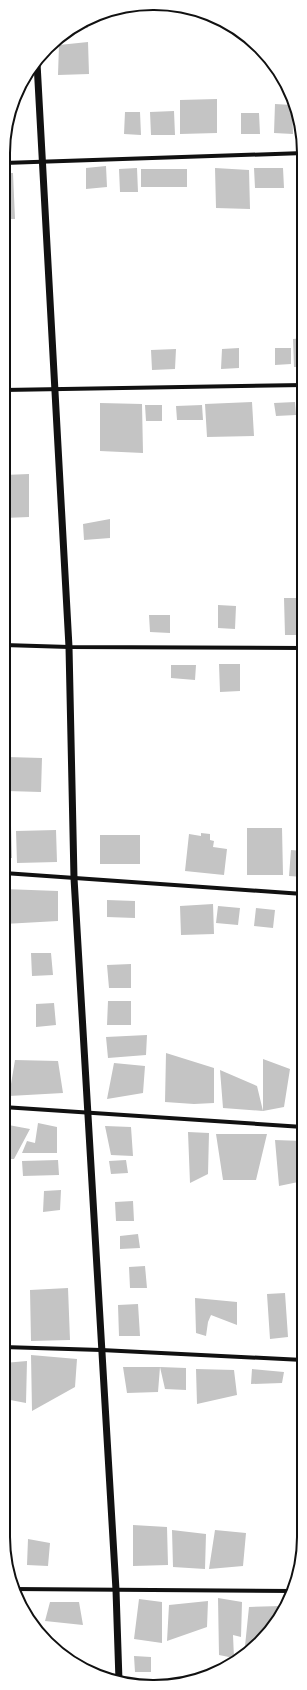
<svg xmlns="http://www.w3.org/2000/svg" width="307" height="1690" font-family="Rubik,sans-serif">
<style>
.building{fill:#c4c4c4}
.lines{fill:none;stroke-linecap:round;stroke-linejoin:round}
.minor{stroke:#111;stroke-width:4}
.tertiary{stroke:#111;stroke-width:7}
.rim{fill:none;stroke:#111;stroke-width:2}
</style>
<rect width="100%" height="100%" fill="#fff"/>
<!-- building -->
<path class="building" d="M87,22L88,28L72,29Z
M88,42L89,74L58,75L59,45Z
M217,99V133L180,134V100Z
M275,104L292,105L293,134L274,133Z
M174,111L175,135H151L150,112Z
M125,112H140L141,135L124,134Z
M241,113H259L260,134H241Z
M296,113H297L301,134H296Z
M106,166L107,187L86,189V168Z
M137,168L138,192H120L119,169Z
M215,168L249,170L250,209L216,208Z
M254,168H283L284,188H255Z
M141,169H187V187H141Z
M4,173H13L15,219H4Z
M304,338V367H294L293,339Z
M239,348V368L221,369L222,349Z
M275,348H291V364L275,365Z
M176,349L175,369L152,370L151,350Z
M252,402L254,436L207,437L205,404Z
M295,402L296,415L276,416L274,403Z
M100,403L142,404L143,453L100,451Z
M300,404H303V439H302Z
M145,405H162V421H146Z
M202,405L203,420H177L176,406Z
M29,474V517L4,518V475Z
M110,519V538L84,540L83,524Z
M284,598H302L301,635H285Z
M218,605L236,606L235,629L218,628Z
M149,615H170V633L150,632Z
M219,664H240V691L220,692Z
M171,665H196L195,680L171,678Z
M7,757L42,758L41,792L7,791Z
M4,826H11L12,858H4Z
M247,828H282L283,875H247Z
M56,830L57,862L17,863L16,831Z
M201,833L210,834V840L214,841L213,847L227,849L224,875L185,871L189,834L201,836Z
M100,835H140V864H100Z
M291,850L303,851V877L289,876Z
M4,889L58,891V921L4,924Z
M107,900L135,901V918L107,917Z
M213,904L214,934L181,935L180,906Z
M218,906L240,908L238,925L216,923Z
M256,908L275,910L273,928L254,926Z
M31,953H51L53,975L32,976Z
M131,964V988H109L107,965Z
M108,1001H131V1025H107Z
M54,1003L56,1025L36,1027V1004Z
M147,1035L146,1055L108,1058L106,1037Z
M166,1053L214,1068V1103L194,1104L165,1102Z
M263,1059L290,1069L284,1107L263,1111Z
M15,1060L58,1061L63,1093L9,1096Z
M114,1063L145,1066L143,1093L107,1099Z
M220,1070L257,1086L263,1111L223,1108Z
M38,1123L57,1127V1153H22L27,1141L35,1143Z
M3,1124L30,1129L14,1159H3Z
M105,1126L131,1127L133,1156L111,1155Z
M188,1132L209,1133L208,1174L190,1183Z
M216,1134H267L256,1180H223Z
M275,1140L303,1141V1181L279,1186Z
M58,1160L59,1175L23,1176L22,1161Z
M126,1160L128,1173L111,1174L109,1161Z
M61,1190L60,1210L43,1212L44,1191Z
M133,1201L134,1221H116L115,1202Z
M138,1234L140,1248L120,1249V1236Z
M145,1266L147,1288H130L129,1267Z
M68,1288L70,1340L31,1341L30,1290Z
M285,1293L288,1337L270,1339L267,1294Z
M195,1298L237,1302V1325L211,1315L208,1322L206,1336L196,1333Z
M138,1304L140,1336H119L118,1305Z
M31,1355L77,1359L75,1387L32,1411Z
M27,1361L26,1403L5,1399L4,1363Z
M123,1367H160L158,1392L127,1393Z
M160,1367L186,1368V1390L165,1389Z
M196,1369L234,1370L237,1395L197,1404Z
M252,1369L284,1372L282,1383L251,1384Z
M133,1525L167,1527L168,1565L133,1566Z
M172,1530L206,1534L205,1569L173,1567Z
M215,1530L246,1533L243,1566L209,1569Z
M28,1539L50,1543L48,1566L27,1565Z
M218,1598L242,1602L241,1637L233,1635L234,1658L219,1655Z
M139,1599L162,1602V1643L134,1639Z
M208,1601L207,1627L167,1641L169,1605Z
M50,1602H79L83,1625L45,1621Z
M281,1606L280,1614L260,1640L245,1646L249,1607Z
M134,1656L151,1657V1672H135Z"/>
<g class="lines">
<!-- minor -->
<path class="minor" d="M4,163L304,153
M4,390L304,385
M4,645L69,647L303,648
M4,873L303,894
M3,1107L303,1127
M3,1347L101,1350L303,1360
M13,1589L292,1591"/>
<!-- tertiary -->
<path class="tertiary" d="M37,63L69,647L74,878L116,1590L119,1681"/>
</g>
<!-- crop -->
<path d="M0 0H307V1690H0ZM153 10H154A143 143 0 0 1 297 153V1537A143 143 0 0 1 154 1680H153A143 143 0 0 1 10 1537V153A143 143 0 0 1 153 10Z" fill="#fff" fill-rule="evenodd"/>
<path class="rim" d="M153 10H154A143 143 0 0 1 297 153V1537A143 143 0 0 1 154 1680H153A143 143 0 0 1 10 1537V153A143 143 0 0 1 153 10Z"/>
</svg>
